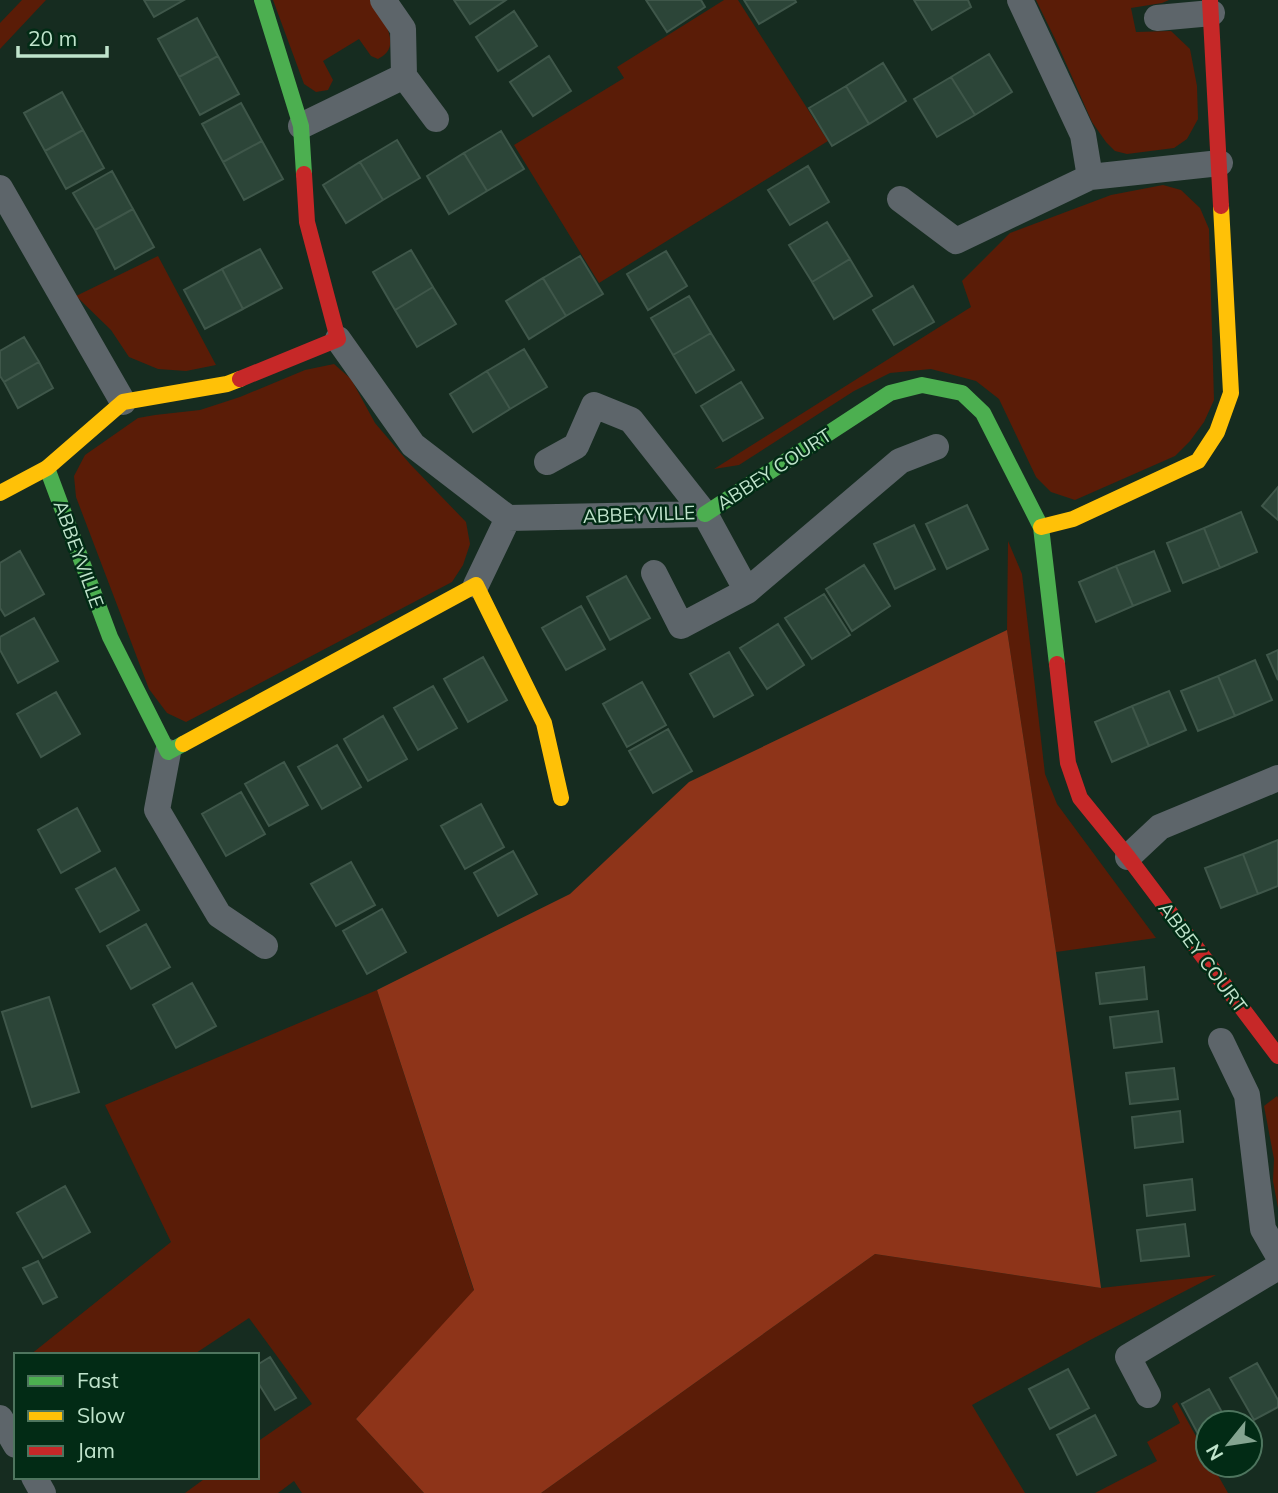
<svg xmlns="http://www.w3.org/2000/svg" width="1278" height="1493" font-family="Mulish,sans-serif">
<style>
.green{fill:#5a1c07}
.forest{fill:#8e3419}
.building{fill:#2c4538;stroke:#3f574a;stroke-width:2}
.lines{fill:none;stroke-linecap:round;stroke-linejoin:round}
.street{stroke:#5d656a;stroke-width:26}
.fast{stroke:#4caf50;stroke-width:16}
.slow{stroke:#ffc107;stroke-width:16}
.jam{stroke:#c62828;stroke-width:16}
.labels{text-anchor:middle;stroke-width:5;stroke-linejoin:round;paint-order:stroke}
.street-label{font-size:19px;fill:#c0e4cc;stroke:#022b15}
</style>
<rect width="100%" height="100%" fill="#162c20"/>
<!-- green -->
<path class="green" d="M22,0H46L0,49V23Z
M273,0H371C379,11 398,39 387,52C385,55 381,57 378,59L371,56L359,39L323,61L333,80L328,90L316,92L304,84Z
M724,0H738L828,141L599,283L514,145L624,78L617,67Z
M1036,0H1169L1162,3L1131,8L1136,32L1171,31L1190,49L1197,86L1198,119L1187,139L1174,148L1127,154L1115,151L1106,142L1092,122L1057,43Z
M1163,185L1181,190L1200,208L1209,229L1214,400L1204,422L1190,441L1175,456L1075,500L1051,492L1036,477L999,399L976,381L931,369L890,373L854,391L739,465L714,469L971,307L962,281L1010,233L1111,195Z
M158,256L216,365L186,371L158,369L129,357L111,330L76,296Z
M334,364L351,379L375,423L410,464L466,522L470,544L463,565L452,582L186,722L167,713L149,689L76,497L74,476L85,455L138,418L155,415L200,410L240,397L305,370Z
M1008,541L1022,574L1045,774L1057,804L1156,938L1056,952L1007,630Z
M377,990L474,1291L356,1419L424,1493H302L294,1481L278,1493H185L207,1477H257V1442L312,1404L249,1318L193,1355H30L171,1242L105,1105Z
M1277,1096L1278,1098V1208L1273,1181L1274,1159L1264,1106Z
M875,1254L1101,1288L1216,1275L1092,1339L972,1405L1025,1493H541Z
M1177,1402L1208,1458V1465H1212L1228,1493H1095L1157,1461L1147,1442L1180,1423L1172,1406Z"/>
<!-- forest -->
<path class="forest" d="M1007,630L1056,952L1101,1288L875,1254L541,1493H424L356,1419L474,1290L377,990L570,894L689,782Z"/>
<!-- building -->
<path class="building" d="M144,0H184L154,17Z
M454,0H506L470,24Z
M646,0H701L705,7L667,32Z
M744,0H795L796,2L759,24Z
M914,0H968L971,7L932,30Z
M514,11L537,46L498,71L476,37Z
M197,18L218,56L179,77L158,39Z
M989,54L1012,92L975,115L951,77Z
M218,56L239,94L200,115L179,77Z
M549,56L571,91L533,116L510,82Z
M883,63L906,101L869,124L846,86Z
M951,77L975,115L937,137L914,99Z
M846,86L869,124L832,146L809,108Z
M62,92L83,130L45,151L24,113Z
M241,103L262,141L223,162L202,124Z
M83,130L104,168L66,189L45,151Z
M501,131L524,169L487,191L464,153Z
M397,140L420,178L383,200L360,162Z
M262,141L283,179L244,200L223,162Z
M464,153L487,191L449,214L427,176Z
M360,162L383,200L346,223L323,185Z
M808,166L829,202L790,225L768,190Z
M112,171L133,209L95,230L73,193Z
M133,209L154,247L115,269L95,230Z
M827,222L850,259L812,282L789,245Z
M260,249L282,288L243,309L222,269Z
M411,250L433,287L395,310L373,272Z
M666,251L687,286L648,310L627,274Z
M580,256L603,294L566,316L543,278Z
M850,259L872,296L834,319L812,282Z
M222,269L243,309L205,329L184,290Z
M543,278L566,316L529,339L506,301Z
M913,286L934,322L894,345L873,310Z
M433,287L456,324L417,347L395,310Z
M689,296L711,333L673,355L651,318Z
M711,333L734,370L696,393L673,355Z
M24,337L39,362L4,382L0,376V351Z
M524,349L547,387L510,409L487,371Z
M39,362L53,388L18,408L4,382Z
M487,371L510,409L473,432L450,394Z
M741,382L763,418L723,441L701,406Z
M1278,487V520L1262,506Z
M967,505L988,549L947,569L926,524Z
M1241,512L1257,552L1220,568L1204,528Z
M914,525L935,569L895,589L874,544Z
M1204,528L1220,568L1183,583L1167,543Z
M20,551L44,594L5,616L0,608V563Z
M1154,551L1170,591L1133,606L1116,566Z
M864,565L890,606L852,631L826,589Z
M1116,566L1133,606L1096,622L1079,582Z
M626,576L650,618L610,640L587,597Z
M824,594L850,635L812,659L785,618Z
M581,606L605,649L566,670L542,628Z
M34,618L58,661L18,683L0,650V637Z
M778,624L804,665L767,689L740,648Z
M1278,650V680L1267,655Z
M729,652L753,695L714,717L690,674Z
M483,657L507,700L468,722L444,679Z
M1255,660L1272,700L1235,716L1218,676Z
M1218,676L1235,716L1198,731L1181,691Z
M642,682L666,725L627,747L603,704Z
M433,686L457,728L418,750L394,708Z
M1169,691L1186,730L1149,746L1132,706Z
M56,692L80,734L41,757L17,714Z
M1132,706L1149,746L1112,762L1095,722Z
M383,716L407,759L368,781L344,739Z
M668,729L692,771L653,793L629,751Z
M337,745L361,787L322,809L298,767Z
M284,762L308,805L269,826L245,784Z
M241,792L265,834L226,856L202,814Z
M481,804L504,847L465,869L441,826Z
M77,808L100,851L61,873L38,830Z
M1278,840V886L1258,894L1243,854Z
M513,851L537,894L498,916L474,873Z
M1243,854L1258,894L1221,908L1205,868Z
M351,862L375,905L336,926L311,884Z
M115,868L139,910L100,932L76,889Z
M382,909L406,952L367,974L343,931Z
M146,924L170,967L131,989L107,946Z
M1144,967L1147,999L1100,1004L1096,973Z
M192,983L216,1026L176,1048L153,1005Z
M49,997L79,1092L32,1107L2,1012Z
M1158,1011L1162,1042L1114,1048L1110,1017Z
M1174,1068L1178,1099L1130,1104L1126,1073Z
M1180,1111L1183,1142L1135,1148L1132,1117Z
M1192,1179L1195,1210L1147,1216L1144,1185Z
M65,1186L90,1232L43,1258L17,1213Z
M1185,1224L1189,1256L1141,1261L1137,1230Z
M38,1261L57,1297L43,1304L23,1268Z
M270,1357L296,1398L275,1410L257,1381V1365Z
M1257,1363L1278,1400V1407L1254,1420L1230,1378Z
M1068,1369L1089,1408L1050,1429L1029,1389Z
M1209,1389L1228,1423H1208V1445L1205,1447L1182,1404Z
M1095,1415L1116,1455L1077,1475L1057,1435Z"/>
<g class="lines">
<!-- street -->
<path class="street" d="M383,0L403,29L404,76
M1020,0L1083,135L1090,177
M1157,18L1212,13
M301,126L404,76L436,119
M0,188L123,402
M900,199L956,241L1090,177L1220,163
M338,339L413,445L508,518
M547,462L576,446L594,405L631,420L705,514L747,591
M654,573L681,626L747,591L900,461L936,447
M476,585L508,518L705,514
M168,752L157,810L219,915L265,946
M1128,857L1160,827L1278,778
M1221,1041L1247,1095L1263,1229L1278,1255
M1148,1395L1128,1357L1278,1267
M0,1418L16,1445
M34,1477L43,1493"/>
<!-- fast -->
<path class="fast" d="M262,0L301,126L304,174
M47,468L110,637L168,752L183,744
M705,514L890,393L922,385L962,393L983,413L1041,527L1057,664"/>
<!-- slow -->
<path class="slow" d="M0,493L47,468L123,402L227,384L240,379
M1041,527L1073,519L1198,461L1217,432L1231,393L1221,206
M183,744L476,585L544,723L561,798"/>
<!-- jam -->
<path class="jam" d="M1210,0L1221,206
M240,379L338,339L307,222L304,174
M1057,664L1068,763L1080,798L1128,857L1278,1056"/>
</g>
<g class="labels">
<!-- street labels -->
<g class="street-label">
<text transform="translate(774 469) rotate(-33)" y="7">ABBEY COURT</text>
<text transform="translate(639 514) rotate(-2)" y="7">ABBEYVILLE</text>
<text transform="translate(79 554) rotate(70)" y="7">ABBEYVILLE</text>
<text transform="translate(1203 957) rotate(53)" y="7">ABBEY COURT</text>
</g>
</g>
<!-- legend -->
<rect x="14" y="1353" width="245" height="126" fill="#022b15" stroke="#4e755e" stroke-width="2"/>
<rect x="28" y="1376" width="35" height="10" fill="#4caf50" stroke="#4e755e" stroke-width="2"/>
<text x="77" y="1388" font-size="21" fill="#c0e4cc">Fast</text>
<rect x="28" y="1411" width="35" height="10" fill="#ffc107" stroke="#4e755e" stroke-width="2"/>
<text x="77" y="1423" font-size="21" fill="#c0e4cc">Slow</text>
<rect x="28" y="1446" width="35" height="10" fill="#c62828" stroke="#4e755e" stroke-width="2"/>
<text x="77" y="1458" font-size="21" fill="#c0e4cc">Jam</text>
<!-- north arrow -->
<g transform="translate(1229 1444) rotate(240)"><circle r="33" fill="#022b15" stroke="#4e755e" stroke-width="2"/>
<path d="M0-5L12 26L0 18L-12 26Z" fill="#84a490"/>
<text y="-10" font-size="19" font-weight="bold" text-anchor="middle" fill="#c0e4cc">N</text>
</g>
<!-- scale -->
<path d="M18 46v10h89v-10" fill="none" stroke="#c0e4cc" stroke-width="3.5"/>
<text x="28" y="46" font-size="21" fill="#c0e4cc" stroke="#022b15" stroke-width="5" paint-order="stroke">20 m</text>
</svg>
